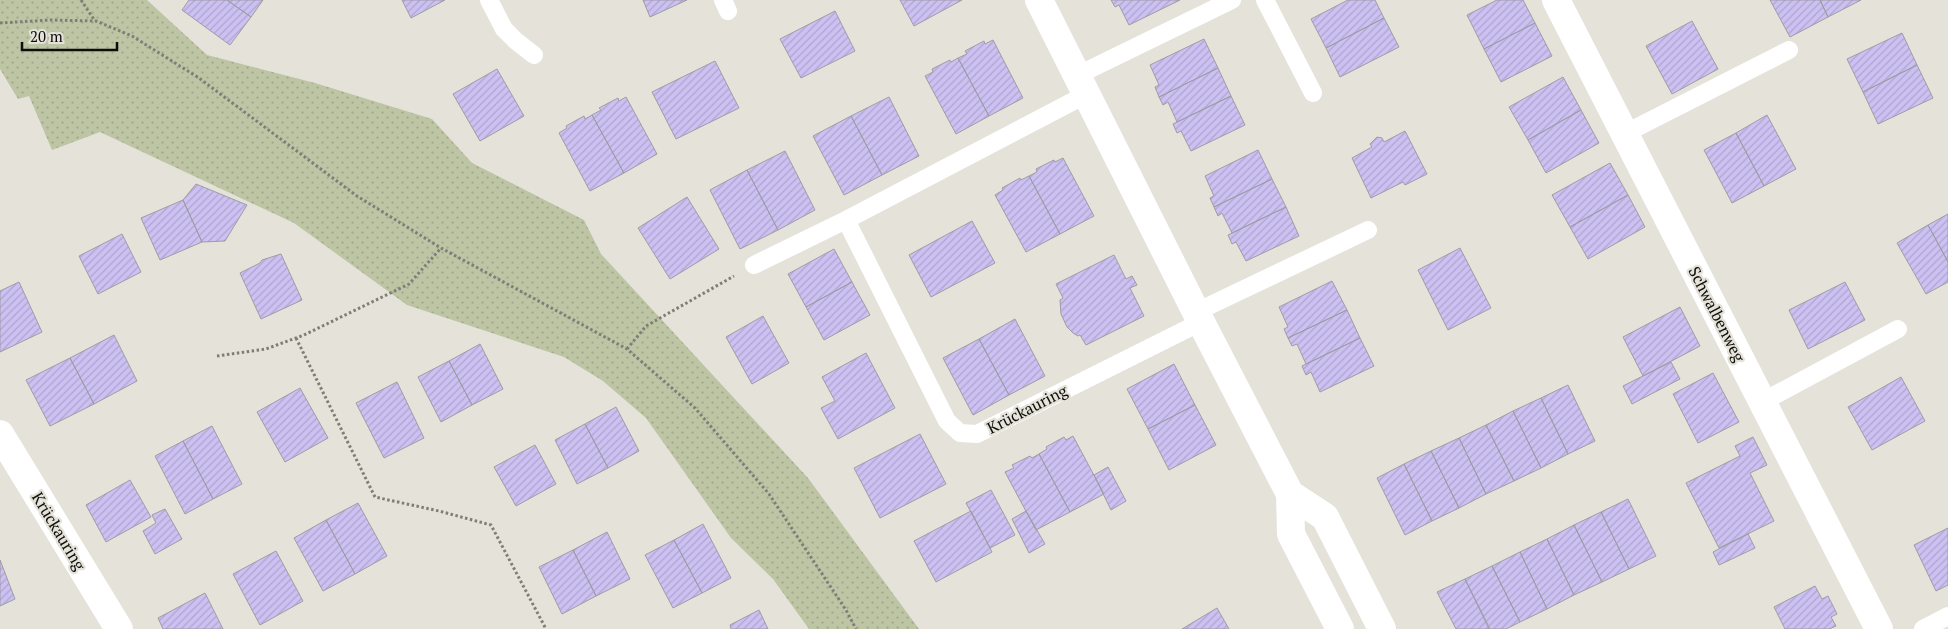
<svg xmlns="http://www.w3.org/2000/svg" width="1948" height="629" font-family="'PT Serif',serif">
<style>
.grass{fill:url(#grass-dots)}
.building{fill:url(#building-hatch);stroke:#9e9ca5}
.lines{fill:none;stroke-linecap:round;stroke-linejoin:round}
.path{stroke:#7f7d77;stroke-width:3;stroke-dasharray:2.5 2.5;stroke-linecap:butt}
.lane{stroke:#fff;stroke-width:18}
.street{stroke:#fff;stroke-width:28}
.labels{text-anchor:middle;stroke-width:4.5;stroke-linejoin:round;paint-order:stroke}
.street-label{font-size:16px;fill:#0e0d0a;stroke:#e4e2d9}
</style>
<defs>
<pattern id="grass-dots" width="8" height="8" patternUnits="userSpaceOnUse" patternTransform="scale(1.25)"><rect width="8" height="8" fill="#bdc5a4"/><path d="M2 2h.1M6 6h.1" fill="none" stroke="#a1a88c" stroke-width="1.8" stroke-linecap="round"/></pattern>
<pattern id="building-hatch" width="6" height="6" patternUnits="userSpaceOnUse" patternTransform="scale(1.25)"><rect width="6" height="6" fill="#ccc1f2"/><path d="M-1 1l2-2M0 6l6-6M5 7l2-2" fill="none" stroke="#aea5ce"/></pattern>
</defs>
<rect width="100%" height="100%" fill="#e4e2d9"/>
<!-- grass -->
<path class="grass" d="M0,0H147L207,55L315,83L432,119L472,163L584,220L601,254L808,478L919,629H809L773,579L731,538L646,418L603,381L564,357L407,305L294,223L100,132L52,150L29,96L18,99L0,69Z"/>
<!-- building -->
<path class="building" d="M189,0H227L251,17L230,45L182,10Z
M227,0H263L251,17Z
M402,0H445L411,18Z
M643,0H687L650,17Z
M900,0H962L914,26Z
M1111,0H1180L1129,25L1119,5L1115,7Z
M1348,0H1375L1384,18L1326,48L1311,19Z
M1497,0H1523L1535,23L1484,49L1467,15Z
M1770,0H1820L1828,17L1790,37Z
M1820,0H1861L1828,17Z
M835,11L855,51L801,78L780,39Z
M1384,18L1399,47L1340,77L1326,48Z
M1692,21L1718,69L1672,94L1646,46Z
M1535,23L1552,56L1501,82L1484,49Z
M1902,33L1917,65L1863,92L1847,59Z
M1204,39L1218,68L1159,97L1155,87L1159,85L1150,65Z
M993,40L1023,98L989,116L958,58L967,54L965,51L984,41L985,44Z
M958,58L989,116L956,134L925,76L933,72L932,69L950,60L951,62Z
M715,61L739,108L676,139L652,92Z
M1917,65L1933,98L1878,124L1863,92Z
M1218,68L1231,96L1177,122L1168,102L1163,105L1159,97Z
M497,69L524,116L480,141L453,94Z
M1563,77L1581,110L1528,140L1509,107Z
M1231,96L1245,125L1191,151L1181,131L1177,133L1173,124Z
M626,97L657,154L624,173L592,115L601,110L599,108L618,98L619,101Z
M889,97L919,156L882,175L851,116Z
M1581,110L1599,143L1546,173L1528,140Z
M592,115L624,173L590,191L559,133L567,128L566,126L584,116L585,119Z
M1767,115L1796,169L1764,186L1736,133Z
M851,116L882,175L844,195L813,136Z
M1405,131L1427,174L1405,185L1403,182L1371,198L1352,158L1372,147L1370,144L1377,137L1382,138L1384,142Z
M1736,133L1764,186L1732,203L1704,150Z
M1258,150L1272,179L1214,207L1210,198L1214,196L1205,176Z
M785,151L815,210L778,230L747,170Z
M1063,158L1094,216L1060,234L1029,176L1037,172L1036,169L1054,160L1055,162Z
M1610,163L1628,195L1570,227L1552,195Z
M747,170L778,230L740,249L710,190Z
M1029,176L1060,234L1026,252L995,195L1003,190L1002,188L1020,178L1021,180Z
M1272,179L1286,207L1232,233L1222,213L1218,216L1214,207Z
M196,184L247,205L225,241L202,242L183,200Z
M1628,195L1645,227L1588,259L1570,227Z
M687,197L719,249L670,279L638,228Z
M183,200L202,242L160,260L141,218Z
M1286,207L1299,236L1246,261L1236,242L1232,244L1228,235Z
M1948,214V262L1928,225Z
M972,221L995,263L931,297L909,255Z
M1928,225L1948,262V282L1926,294L1897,243Z
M122,234L141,272L98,294L79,256Z
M1460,248L1491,308L1448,330L1418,270Z
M834,249L852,282L806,307L788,274Z
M281,254L302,300L261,319L240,273L260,263L262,260Z
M1114,255L1126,279L1132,276L1137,285L1130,288L1144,316L1086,345L1080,335L1078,336L1073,333L1067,327L1061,314L1060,300L1063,298L1056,284Z
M1332,281L1347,310L1288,338L1284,329L1288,327L1279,307Z
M19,282L42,332L0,352V291Z
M852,282L870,315L824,340L806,307Z
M1845,282L1865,320L1808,349L1789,310Z
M1680,307L1700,346L1643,376L1623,337Z
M1347,310L1360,338L1306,364L1297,344L1292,346L1288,338Z
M763,316L789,363L752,384L726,337Z
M1015,319L1045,376L1009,395L979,339Z
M114,335L137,381L94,404L70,358Z
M1360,338L1374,366L1320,392L1311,372L1306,375L1302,366Z
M979,339L1009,395L973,415L943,358Z
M480,344L503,389L472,405L449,361Z
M866,353L895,408L838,439L821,408L835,401L822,377Z
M70,358L94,404L50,426L26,380Z
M449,361L472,405L441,422L418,377Z
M1671,362L1680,379L1632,404L1623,386Z
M1174,364L1195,405L1148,429L1127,389Z
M1713,373L1739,422L1698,443L1673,394Z
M1901,377L1925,421L1872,450L1848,407Z
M397,382L424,438L384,458L356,403Z
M1568,385L1595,441L1568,454L1541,398Z
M300,388L328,438L285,462L257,412Z
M1541,398L1568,454L1541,468L1513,411Z
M1195,405L1216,445L1169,470L1148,429Z
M616,407L639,451L608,468L585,424Z
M1513,411L1541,468L1514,481L1486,425Z
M585,424L608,468L577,484L555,440Z
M1486,425L1514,481L1486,494L1459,438Z
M212,426L242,484L213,499L183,441Z
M920,434L946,484L880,518L854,468Z
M1073,436L1104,494L1070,512L1039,454L1047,449L1046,447L1064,437L1066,440Z
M1753,437L1767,465L1750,473L1774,521L1719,548L1686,483L1740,456L1735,446Z
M1459,438L1486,494L1459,508L1431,451Z
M183,441L213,499L185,514L155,456Z
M535,445L556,484L516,506L494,467Z
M1431,451L1459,508L1432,521L1404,464Z
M1039,454L1070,512L1036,530L1005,472L1014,468L1012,465L1030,456L1032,458Z
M1404,464L1432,521L1405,535L1377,478Z
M1108,467L1126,501L1111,510L1094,475Z
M130,480L151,517L106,542L86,505Z
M991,490L1015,535L990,548L966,503Z
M1628,499L1656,556L1629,569L1601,512Z
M358,503L387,556L355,574L326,520Z
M165,509L182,539L155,554L143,531L156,523L152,515Z
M971,511L992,552L936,582L914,541Z
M1026,511L1045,544L1029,553L1012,519Z
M1601,512L1629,569L1602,582L1574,525Z
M326,520L355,574L323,591L294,538Z
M703,524L731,578L702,593L674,540Z
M1574,525L1602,582L1574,595L1547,539Z
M1948,528V585L1936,591L1914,545Z
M607,532L630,579L596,596L573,550Z
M1748,534L1755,548L1719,565L1713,552Z
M1547,539L1574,595L1547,609L1520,552Z
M674,540L702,593L673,608L645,555Z
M573,550L596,596L562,614L539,567Z
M276,551L303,601L260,625L233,574Z
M1520,552L1547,609L1520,622L1492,566Z
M0,560L15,599L0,606Z
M1492,566L1520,622L1506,629H1490L1465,579Z
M1465,579L1489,629H1456L1437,592Z
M1815,586L1822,599L1828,596L1837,614L1831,617L1836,626L1829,629H1785L1774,607Z
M205,593L223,629H163L158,618Z
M1217,608L1229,629H1182Z
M759,610L768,629H731L730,625Z"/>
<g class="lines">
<!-- path -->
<path class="path" d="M81,0L95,21
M0,23L50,20L96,21L132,36L199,78L357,196L441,248L627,349L695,408L769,494L846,610L856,629
M296,338L375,497L439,511L491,525L546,629
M627,349L646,326L734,276
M217,356L266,349L304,335L409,284L441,248"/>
<!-- lane -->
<path class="lane" d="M489,0L504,29L516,41L534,55
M723,0L728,11
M1265,0L1313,93
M1078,75L1232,0
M1624,134L1789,50
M846,220L947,421L960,433L977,434L1201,322
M754,265L846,220L1087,94
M1196,312L1368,230
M1762,402L1898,329
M1923,629L1948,616"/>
<!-- street -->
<path class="street" d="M1039,0L1201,322L1290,494L1291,534L1340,629
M1556,0L1879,629
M0,434L119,629
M1290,494L1325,517L1382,629"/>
</g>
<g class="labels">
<!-- street labels -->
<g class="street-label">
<text transform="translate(1717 314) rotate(63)" y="6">Schwalbenweg</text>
<text transform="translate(1027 409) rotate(-27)" y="6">Krückauring</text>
<text transform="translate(59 531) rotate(59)" y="6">Krückauring</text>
</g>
</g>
<!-- scale -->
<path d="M22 42v8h95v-8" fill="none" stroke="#0e0d0a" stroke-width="2.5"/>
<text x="30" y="42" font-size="15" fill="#0e0d0a" stroke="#e4e2d9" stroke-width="4" paint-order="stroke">20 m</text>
</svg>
